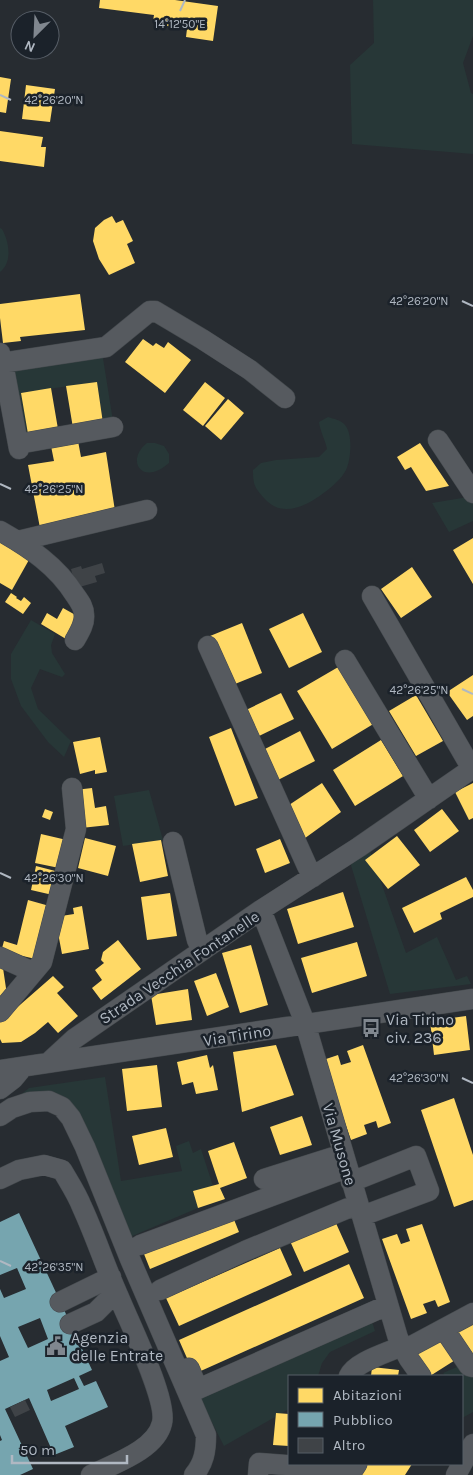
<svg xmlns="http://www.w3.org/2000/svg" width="473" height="1475" font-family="Karla,sans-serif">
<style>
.green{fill:#273737}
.homes{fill:#ffd966}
.public{fill:#76a5af;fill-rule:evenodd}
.building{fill:#3f4347}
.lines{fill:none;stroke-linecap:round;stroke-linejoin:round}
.minor-casing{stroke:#44494d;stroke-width:21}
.minor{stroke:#565a5f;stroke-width:20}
.ticks{fill:none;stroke:#b0b8c2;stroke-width:2}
.labels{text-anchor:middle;stroke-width:5;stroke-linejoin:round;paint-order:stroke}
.street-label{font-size:16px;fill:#b0b8c2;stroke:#1b222a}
.poi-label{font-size:16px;fill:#b0b8c2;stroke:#1b222a;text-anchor:start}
.ticks-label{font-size:12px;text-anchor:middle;fill:#b0b8c2;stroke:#1b222a;stroke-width:5;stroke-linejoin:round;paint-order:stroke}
</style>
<rect width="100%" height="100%" fill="#272c31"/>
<!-- green -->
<path class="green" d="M373,0H473V36L463,63L471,93L473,94V154L352,144L350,65L374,43Z
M0,228L2,229C9,241 13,262 0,272Z
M102,352L113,421L103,423L97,382L21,393L28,434L21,435L9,369Z
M328,417C334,419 341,420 345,425C353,434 351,460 346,470C342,478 333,486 325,492C307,506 282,519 264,498C254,487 253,484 253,470L261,463L276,460L319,457L327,449C325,439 320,431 319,422Z
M147,443H155L164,446L169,454V463C142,487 125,460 147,443Z
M468,497L473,503V521L449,532L432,503Z
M31,620L55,634L51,645L52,653L65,674L62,677L40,669L31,688L38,709L71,741L64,757L48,742L21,706L11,679V654Z
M149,790L163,840L123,846L114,796Z
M369,848L406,953L437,937L456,980L467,976L471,984L390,994L350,862Z
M105,1077L121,1181L182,1171L176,1146L189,1141L193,1153L201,1149L213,1186L193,1191L198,1208L130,1237L70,1114L19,1096L29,1088Z
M371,1318L375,1331L330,1352L322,1363L318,1376H289V1409L224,1446L200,1399Z
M473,1360V1412L462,1418V1376H446L443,1373Z"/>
<!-- homes -->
<path class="homes" d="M100,0H175L218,6L213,41L186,37L187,29L161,25V22L153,21L154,15L99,8Z
M0,77L11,79L6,113L0,112Z
M26,85L55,89L50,122L22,119Z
M0,131L43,137L41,147H46L44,167L0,161Z
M112,216L116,223L123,220L133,241L127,244L135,263L109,275L99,259L93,241L95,228L104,220Z
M80,294L85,330L20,337L21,341L3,343L0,318V304Z
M143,339L153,346L156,343L164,348L168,342L191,360L165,393L125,362Z
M97,382L103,423L73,428L66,386Z
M205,382L225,398L203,426L183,410Z
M51,388L58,429L28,434L21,393Z
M228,399L244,413L221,440L205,426Z
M78,441L81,457L106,452L115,511L40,528L28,465L54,461L51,446Z
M420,443L449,486L426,491L411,467L405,470L397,457Z
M473,538V584L453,550Z
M0,541L30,558L12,590L0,583Z
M412,567L432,597L401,618L381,589Z
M11,593L17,597L16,598L21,601L24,597L31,603L23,614L5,602Z
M63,608L79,617L66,639L41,624L47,613L57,619Z
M303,613L322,652L289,668L269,629Z
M242,623L262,673L230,686L210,636Z
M340,666L375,723L332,749L297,691Z
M473,675V716L467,720L447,692Z
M281,693L294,719L259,736L246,710Z
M416,695L443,741L416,756L389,711Z
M231,728L258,798L235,806L209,737Z
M300,731L315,761L278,780L263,750Z
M100,737L107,772L95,774V770L80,774L73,742Z
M381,740L403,776L355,806L333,770Z
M322,783L341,812L301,841L286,807Z
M473,783V818L469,820L455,792Z
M92,788L95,808L106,806L109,825L81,828L75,790Z
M45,809L53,812L50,820L42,817Z
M442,809L459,831L430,852L414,830Z
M41,834L71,841L64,869L35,863Z
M397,836L420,865L388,889L365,860Z
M85,838L116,846L108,876L78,868Z
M280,839L290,863L265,873L256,849Z
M161,840L168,876L140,882L132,844Z
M36,866L63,873L57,896L31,890Z
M466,877L473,890V897L440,913L442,919L414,933L402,908Z
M343,892L354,927L298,944L287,909Z
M170,893L177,936L147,940L141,897Z
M28,900L53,907L40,960L14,954L1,952L4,941L17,945Z
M82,906L89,949L62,954L55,917L74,914L73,908Z
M118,940L141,969L101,1000L92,988L102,980L95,970L104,963L101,960L103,952Z
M357,942L367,976L312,993L301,958Z
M251,945L268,1005L240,1013L222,953Z
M0,968H3L7,995L0,996Z
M216,973L229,1007L207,1016L194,981Z
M53,976L64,987L57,993L78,1016L58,1033L48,1022L35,1033L21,1042L2,1043L0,1039V1020L13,1011Z
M188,989L192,1020L156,1025L151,995Z
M466,1016L470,1050L434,1055L430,1021Z
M276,1045L294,1095L242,1112L233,1052Z
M363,1045L391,1123L378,1128L376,1121L364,1125L367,1134L351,1140L323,1060L338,1055L341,1065L351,1062L347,1051Z
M207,1055L210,1068L213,1065L218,1090L196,1094L193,1082L182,1085L177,1062Z
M157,1065L162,1107L127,1111L122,1069Z
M454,1098L473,1155V1200L454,1207L421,1110Z
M302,1116L312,1145L280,1155L270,1127Z
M166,1128L173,1157L139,1165L132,1136Z
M234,1142L247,1178L220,1188L225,1199L198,1208L193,1191L219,1184L208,1151Z
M231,1212L239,1232L150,1269L142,1249Z
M335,1221L349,1252L304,1272L290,1241Z
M422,1224L450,1302L438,1307L435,1300L423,1304L427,1313L411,1319L382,1239L397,1234L401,1244L410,1241L406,1229Z
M280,1248L292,1275L179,1326L166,1298Z
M349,1264L364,1298L194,1374L179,1340Z
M473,1314V1354L452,1325Z
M445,1333L460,1357L430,1376L414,1352Z
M372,1367L399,1370L398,1376H371Z
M276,1413L289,1414V1446L273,1445Z
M368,1464H412L405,1475H361Z"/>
<!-- public -->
<path class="public" d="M19,1213L92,1370L79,1376L84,1386L96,1381L108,1407L65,1426L74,1447L54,1455L29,1398L5,1409L33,1469L20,1475H0V1441L2,1440L0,1435V1361L9,1357L0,1336V1289L4,1298L26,1289L17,1268L0,1275V1222ZM40,1318L48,1339L28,1348L18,1327ZM74,1378L79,1389L51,1401L47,1390Z"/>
<!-- building -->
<path class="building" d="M102,563L105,573L95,576L97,582L76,588L71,569L81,566L82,569Z
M25,1400L30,1410L15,1417L10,1407Z"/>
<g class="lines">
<!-- minor casing -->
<g class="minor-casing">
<path id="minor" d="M0,353L1,363L106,347L150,311H155L202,339L250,370L285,398
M3,363L19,449
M438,440L473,493
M18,444L113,427
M0,531C30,548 57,566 75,595C80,602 84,607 84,615C85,624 79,633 75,640
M18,541L147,510
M372,596L472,769
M208,646L307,866L313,877
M345,660L429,799
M173,842L197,940L202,950
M261,910L305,1023L398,1338L409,1359L421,1376
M0,957L33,972
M0,1012L42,962L76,829L72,788
M48,1063L74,1039L261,910L359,847L473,768
M0,1070L473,999
M0,1089L13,1079L23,1067
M0,1116L12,1108L30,1102L49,1101L62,1107L71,1118L85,1147L130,1259L206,1435C206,1451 204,1463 194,1475
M0,1179L19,1170L44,1165L62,1170C69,1182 77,1194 82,1207C95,1235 105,1266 118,1295C128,1320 168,1400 162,1423C156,1450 113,1464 91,1475
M264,1179L343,1154
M351,1182L416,1156L429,1191L362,1216
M140,1245L347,1168
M160,1290L245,1251L358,1204
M60,1302L111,1277
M70,1324L96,1312L106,1302L117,1295
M444,1329L469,1366L473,1367
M404,1350L473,1313
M189,1368L198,1389L388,1305
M349,1376C355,1362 387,1353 402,1346
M258,1475L259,1463L353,1470L357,1464
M456,1475L473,1444"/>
</g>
<!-- minor -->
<use href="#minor" class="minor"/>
</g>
<!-- ticks -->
<path class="ticks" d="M180,11L185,0M0,95L11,100M462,301L473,306M0,484L11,489M462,689L473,694M0,873L11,878M462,1078L473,1083M0,1261L11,1266"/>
<!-- icons -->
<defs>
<g id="bus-bare" transform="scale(1.5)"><path d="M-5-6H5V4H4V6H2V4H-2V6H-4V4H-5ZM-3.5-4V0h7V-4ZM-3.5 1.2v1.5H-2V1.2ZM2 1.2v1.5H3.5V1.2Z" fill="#80878f" stroke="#1b222a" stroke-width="2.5" paint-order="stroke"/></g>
<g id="civic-bare" transform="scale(1.5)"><path d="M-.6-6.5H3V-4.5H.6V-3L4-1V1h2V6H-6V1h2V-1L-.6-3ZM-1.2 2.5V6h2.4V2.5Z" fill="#80878f" stroke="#1b222a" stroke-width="2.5" paint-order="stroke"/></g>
</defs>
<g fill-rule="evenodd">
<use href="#bus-bare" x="371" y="1028"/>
<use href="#civic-bare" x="56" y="1346"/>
</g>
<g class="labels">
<!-- street labels -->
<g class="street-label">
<text transform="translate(179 967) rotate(-34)" y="6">Strada Vecchia Fontanelle</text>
<text transform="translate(237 1035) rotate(-9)" y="6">Via Tirino</text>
<text transform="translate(340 1144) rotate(74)" y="6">Via Musone</text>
</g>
<!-- poi labels -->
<g class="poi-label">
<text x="386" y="1025">Via Tirino<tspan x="386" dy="18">civ. 236</tspan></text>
<text x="71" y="1343">Agenzia<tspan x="71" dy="18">delle Entrate</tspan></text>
</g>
</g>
<g class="ticks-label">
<text x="180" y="28">14°12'50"E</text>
<text x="54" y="104">42°26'20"N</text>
<text x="419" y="305">42°26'20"N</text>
<text x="54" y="493">42°26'25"N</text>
<text x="419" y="694">42°26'25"N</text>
<text x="54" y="882">42°26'30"N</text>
<text x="419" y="1082">42°26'30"N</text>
<text x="54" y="1271">42°26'35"N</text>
</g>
<!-- legend -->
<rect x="288" y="1375" width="175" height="90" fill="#1b222a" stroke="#575e67"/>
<rect x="298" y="1388" width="25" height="15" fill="#ffd966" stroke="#575e67"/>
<text x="333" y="1400" font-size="15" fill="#b0b8c2">Abitazioni</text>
<rect x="298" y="1412" width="25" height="15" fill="#76a5af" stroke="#575e67"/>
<text x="333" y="1425" font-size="15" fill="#b0b8c2">Pubblico</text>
<rect x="298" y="1438" width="25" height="15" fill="#3f4347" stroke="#575e67"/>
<text x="333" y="1450" font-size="15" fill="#b0b8c2">Altro</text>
<!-- north arrow -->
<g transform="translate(35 35) rotate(204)"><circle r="24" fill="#1b222a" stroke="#575e67"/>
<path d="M0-4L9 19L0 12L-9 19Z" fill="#80878f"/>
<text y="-8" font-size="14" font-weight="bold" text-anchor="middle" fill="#b0b8c2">N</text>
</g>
<!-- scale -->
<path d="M12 1455v8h115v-8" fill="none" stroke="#b0b8c2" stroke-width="2.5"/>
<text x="20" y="1455" font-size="15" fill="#b0b8c2" stroke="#1b222a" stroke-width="4" paint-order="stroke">50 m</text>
</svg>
